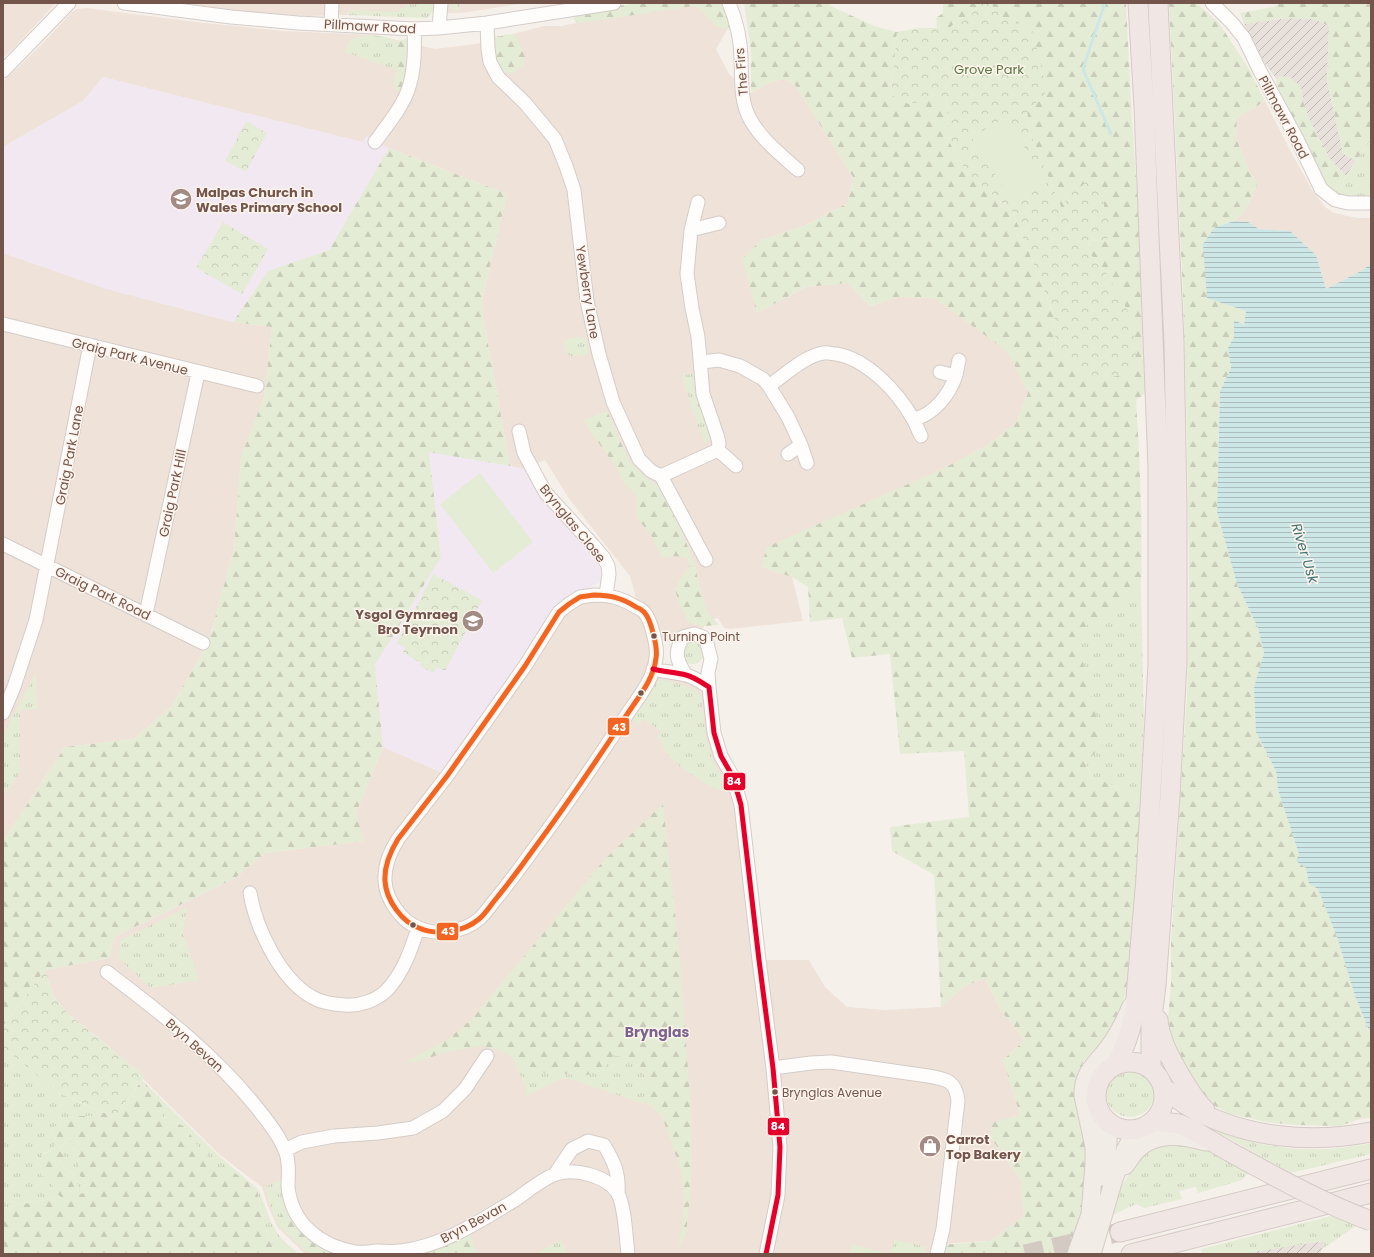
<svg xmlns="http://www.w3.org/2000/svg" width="1374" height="1257" font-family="Poppins,sans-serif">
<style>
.residential{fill:#efe2d8}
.industrial{fill:url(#industrial-furrows)}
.education{fill:#f1e8f2}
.grass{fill:url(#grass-tufts)}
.forest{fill:url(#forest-firs);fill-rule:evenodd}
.park{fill:url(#park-crowns)}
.pitch{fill:#e5ecd6}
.water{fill:url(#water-rules)}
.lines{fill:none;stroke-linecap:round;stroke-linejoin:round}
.stream{stroke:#cde7e6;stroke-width:3}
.highway-tunnel{stroke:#d5c9c3;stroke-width:19;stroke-dasharray:19 10;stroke-linecap:butt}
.minor-casing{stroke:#d4ccc8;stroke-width:15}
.major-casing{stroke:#d5cac6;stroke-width:19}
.highway-casing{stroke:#d5cac6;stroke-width:21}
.minor{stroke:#fefdfc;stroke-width:13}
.major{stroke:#f1ece6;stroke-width:17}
.highway{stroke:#f0e7e5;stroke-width:19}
.highway-bridge-casing{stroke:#d5cac6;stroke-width:21;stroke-linecap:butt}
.highway-bridge{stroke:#f0e7e5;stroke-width:19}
.bus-1-casing{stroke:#fef4ec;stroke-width:8}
.bus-2-casing{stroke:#fef4ec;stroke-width:8}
.bus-1{stroke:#f26522;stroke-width:5}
.bus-2{stroke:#e4002b;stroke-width:5}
.bus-dot{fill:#73554c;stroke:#fef4ec;stroke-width:1.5}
.labels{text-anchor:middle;stroke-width:3;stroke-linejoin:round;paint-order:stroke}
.bus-label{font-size:12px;fill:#73554c;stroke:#fef4ec;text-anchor:start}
.street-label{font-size:13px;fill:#73554c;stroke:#fef4ec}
.park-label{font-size:13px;fill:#5a7844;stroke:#fef4ec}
.poi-label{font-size:13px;font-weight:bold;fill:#73554c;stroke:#fef4ec;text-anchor:start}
.water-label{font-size:14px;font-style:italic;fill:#407577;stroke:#fef4ec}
.neighbourhood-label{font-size:14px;font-weight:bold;fill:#7a648f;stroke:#fef4ec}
.line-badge{stroke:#fef4ec;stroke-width:1.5}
.badge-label{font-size:11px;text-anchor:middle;font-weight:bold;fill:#fff}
</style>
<defs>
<pattern id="industrial-furrows" width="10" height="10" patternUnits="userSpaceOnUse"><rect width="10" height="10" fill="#e8e0db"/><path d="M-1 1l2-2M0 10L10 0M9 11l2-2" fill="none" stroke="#c0b8b4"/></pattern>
<pattern id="grass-tufts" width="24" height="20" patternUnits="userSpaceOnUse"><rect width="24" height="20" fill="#e5ecd6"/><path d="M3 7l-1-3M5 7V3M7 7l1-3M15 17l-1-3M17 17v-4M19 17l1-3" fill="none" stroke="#c8ccb9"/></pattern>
<pattern id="forest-firs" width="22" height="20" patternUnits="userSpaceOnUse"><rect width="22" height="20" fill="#e5ecd6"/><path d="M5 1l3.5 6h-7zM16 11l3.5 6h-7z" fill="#c8ccb9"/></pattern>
<pattern id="park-crowns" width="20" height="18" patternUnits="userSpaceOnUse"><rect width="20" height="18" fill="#e5ecd6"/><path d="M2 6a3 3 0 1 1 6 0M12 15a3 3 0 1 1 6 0" fill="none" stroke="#c8ccb9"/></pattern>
<pattern id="water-rules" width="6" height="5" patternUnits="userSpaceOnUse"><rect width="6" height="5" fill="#cde7e6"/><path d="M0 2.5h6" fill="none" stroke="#abbebd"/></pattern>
</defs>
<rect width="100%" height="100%" fill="#f6f0eb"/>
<!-- residential -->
<path class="residential" d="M3,3H56L13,49L3,58Z
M180,3H526L461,13H402L309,16L248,12Z
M677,3H696L728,28L716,49L729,74L751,93L771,82L784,79L796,86L853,177L848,203L804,226L761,240L757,313L806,287L848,283L870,306L899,297L934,298L1009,352L1028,393L1016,423L986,446L761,567L792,577L803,621L730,629L724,628L718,618L708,620L701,631L691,628L683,630L675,635L670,642L663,640L652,614L636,598L630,576L570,500L545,460L524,469L510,466L481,305L507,194L389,148L375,142L367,136L362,142L103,77L83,101L3,147V82L40,46L72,12L77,9L86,8L196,22L283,31L375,35L435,49L476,44L544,26H561Z
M1265,101L1292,154L1312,190L1325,207L1334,213L1357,218H1371V263L1363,270L1326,289L1316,255L1290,231L1259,229L1248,222L1234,221L1245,211L1258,183L1249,171L1236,138L1237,118Z
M3,253L107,289L233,322L272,327L264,397L241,458L234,549L208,643L172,706L134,739L65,747L3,841Z
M594,595L645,612L654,669L709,687L714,733L733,777L759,960H809L825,987L847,1007L886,1010L941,1007L963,987L985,978L1001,1011L1025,1040L1003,1060L1020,1115L991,1124V1138L1021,1180L1024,1216L990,1241L940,1244L937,1254H305L278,1228L268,1206L262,1187L220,1155L143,1079L106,1044L67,1013L54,997L45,970L109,958L114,937L235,878L265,853L363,841L356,813L383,747L443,773L559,612Z"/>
<!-- industrial -->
<path class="industrial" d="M1288,18L1314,19L1329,26L1327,81L1343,153L1356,161L1346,176L1329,158L1309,119L1303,101L1301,87L1280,76L1277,80L1261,58L1244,24Z
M1325,1241L1320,1254H1239L1308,1243Z"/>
<!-- education -->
<path class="education" d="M103,77L362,142L367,136L375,142L389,148L329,250L268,271L233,322L107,289L3,253V147L83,101Z
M429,451L524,469L540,496L556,516L589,551L599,563L604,571V579L599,583L574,595L553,609L518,663L443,773L383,747L375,665L441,557Z"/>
<!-- grass -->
<path class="grass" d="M409,3H435C435,10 432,14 427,18L347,15L348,10L399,12V10Z
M449,3H459L460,11C454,11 450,10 449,3Z
M382,36L400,42C395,50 394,61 397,70L345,52C349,33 366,36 382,36Z
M1371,139V198H1350L1338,195L1346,176Z
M582,337C588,341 591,349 587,355L571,356L566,353L563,342L564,340L571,338Z
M695,373L700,404L710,435L705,444L696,421L682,376Z
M1141,589L1144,720L1141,806C1125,793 1111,781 1091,778L1086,762L1076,632Z
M682 653a11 11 0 1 1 22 0a11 11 0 1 1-22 0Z
M36,673L37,709L20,710V773L3,797V735Z
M664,680C678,683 690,686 701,695L707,742L713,761L728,788L727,791C717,794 676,765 669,756C664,750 662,742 657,738L661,731L643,719L638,725L631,719L653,686L658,681Z
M187,907L183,933L199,980L151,988L118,958L121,940Z
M3,1044L4,1048L59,1093L102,1112L93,1116L75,1118L67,1117L62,1119L52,1130C53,1134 55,1136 56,1140C58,1149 47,1152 41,1155L45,1176L52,1181L53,1187L61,1197L3,1208Z
M613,1055L636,1059C646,1073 648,1088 648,1104L638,1102L576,1081L563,1078L526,1096L525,1086L512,1057L536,1072H553L572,1075L606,1066Z
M1105 1092a25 25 0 1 1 50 0a25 25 0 1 1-50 0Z
M142,1080L219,1156L257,1188C265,1201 267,1216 275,1229C280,1239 291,1247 299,1254H271L273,1249L262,1217L257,1188L216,1169L209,1168L207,1165V1156C201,1151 196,1146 192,1140C190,1137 190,1133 188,1131C183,1124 174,1122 166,1123L163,1120V1105L140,1083Z
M1186,1113C1204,1121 1222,1132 1241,1138C1280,1152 1331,1152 1371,1143V1154L1291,1173L1230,1139L1183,1116Z
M74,1140L75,1159L80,1160V1177L88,1184V1192L79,1194C78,1186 76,1178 71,1172C67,1168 62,1167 59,1160L62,1156L60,1151L63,1144Z
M1173,1142L1208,1149L1249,1173L1242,1180L1198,1193L1196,1187L1179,1191L1182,1199L1144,1208L1136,1204L1113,1215L1121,1187L1145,1150Z
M283,1178L289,1212L278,1218V1225L270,1204L265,1187Z
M1331,1216L1356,1226L1322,1249L1325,1241L1252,1252L1247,1254H1202L1201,1249Z
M561,1240L568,1254H535Z
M895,1240L927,1247L925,1254H849L852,1244L890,1254Z"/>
<!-- forest -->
<path class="forest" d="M636,3H720L725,7C725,9 725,12 725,14C726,21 734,21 730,30L714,25L705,14L695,6L580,23L576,22L573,19L578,13Z
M744,3H828L833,7L874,26L897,32L891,95L946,97L950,143L966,172L1013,212L1054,315L1056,350L1105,271L1090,254L1088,240L1107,241L1065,217L1027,126L1028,109L1041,99L1015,24L1000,16L990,3H1126L1132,120L1145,305L1146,393L1136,400C1140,463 1143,526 1141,589L1076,633L1103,745L1086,762L1091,778C1111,781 1125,793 1141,806L1137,903L1126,990L1114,1032L1083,1062L1075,1090L1088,1152L1084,1208L1066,1254H937L940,1245L990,1241L1024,1216L1021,1180L991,1138V1123L1020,1115L1003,1060L1025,1040L1001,1011L985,978L963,987L941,1007L934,875L892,851L890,827L969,817L964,751L900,754L890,654L852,658L842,618L810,622L808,587L792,577L761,567L767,547L944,468L986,446L1016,423L1028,393L1008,352L934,298L899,297L870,306L848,283L806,287L757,313L742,259L761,240L804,226L848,203L853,177L796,86L784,79L771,82L751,93V50Z
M943,3H979L972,14L959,19L950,28L937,29L936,18L943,13Z
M1169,3H1195L1200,6L1219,23L1249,69L1265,101L1237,118L1236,138L1249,171L1258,183L1245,211L1234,221L1214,228L1246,311L1244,326L1234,320V338L1228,348L1231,368L1220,391L1217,512L1237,584L1258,628L1264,653L1260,669L1256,732L1276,771L1278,790L1299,854L1306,868L1309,884L1318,889L1337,937L1355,996L1371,1035V1118L1360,1119L1340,1126L1296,1125L1266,1122L1231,1114L1209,1103L1189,1081L1171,1043L1168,1020L1171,983V941L1187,694L1189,581L1187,441L1183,293Z
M1279,3H1370V21L1371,20V139L1356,161L1343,153L1327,81L1329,26L1314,19L1288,18L1244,24L1240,13L1274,7Z
M506,34L509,35L511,34L515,35L517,38L525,57L523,66L514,73L509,74L500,70L494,60L493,37L502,36Z
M406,39L410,41L407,66L404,76L403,89L400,92L397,91L393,83L397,70L395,62L397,47L401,40Z
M1280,76L1290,77L1301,87L1303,101L1309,118L1329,158L1346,176L1338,195L1323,185L1275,89L1277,80Z
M389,148L507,194L481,305L510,466L429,452L441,557L375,665L383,747L356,813L364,841L265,853L235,878L114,937L109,958L45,970L3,1026V841L65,747L134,739L172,706L208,643L234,549L241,457L264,397L272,327L233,322L268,271L329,250Z
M607,411L629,461L641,473L661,489L678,523L697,570V576L707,612L719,625L702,626L689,623L679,603L675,589L681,577L690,566L686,557L673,556L662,558L652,537L637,517L636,494L624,484L619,471L595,438L584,420Z
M663,804L680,959L690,1098L692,1157L690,1197L686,1233L677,1254L682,1226L684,1199L680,1167L662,1116L648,1104C648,1088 646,1073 636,1059L614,1055L606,1066L588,1075L536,1072L512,1057L496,1049L483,1046L446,1052L420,1061L404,1063L448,1039L472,1019L605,859Z
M140,1083L163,1105V1120L165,1123C188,1121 188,1133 199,1148L204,1149L207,1156V1165C212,1171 218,1168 224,1166L257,1188L262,1217L273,1249L271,1254H3V1208L61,1197C52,1191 54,1177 41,1176L39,1167L43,1166L38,1164V1157C44,1153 58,1150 56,1140C55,1136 53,1134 52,1130L62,1119L67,1117L75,1118L80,1116H93L102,1112L114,1117ZM74,1141L75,1159L80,1160C76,1173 78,1175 88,1184V1192L79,1194C78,1186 76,1178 71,1172C67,1168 62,1167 59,1160L63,1156L60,1151L63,1144Z
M289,1212L338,1254H311L305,1250L278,1225C278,1216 281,1213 289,1212Z
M469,1232L477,1252L474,1254H416Z"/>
<!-- park -->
<path class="park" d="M979,3H990C1004,20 1009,23 1031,26L1047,89L1041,99L1028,109L1027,126L1065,216L1066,189L1077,190L1090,177L1101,194L1109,224L1107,241L1088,240L1090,254L1105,271L1130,315L1137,353L1129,370L1117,376L1087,381L1056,350L1054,315L1013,212L966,172L950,143L946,97L908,104L891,95L897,32L918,28H950L959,19L972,14Z
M246,121L267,133L246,172L225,161Z
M223,222L268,249L242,294L196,268Z
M433,574L482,600L445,671L437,667L433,673L420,666L421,663L403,653L405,648L397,643Z
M45,970L54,997L67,1013L145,1076L114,1117L59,1093L4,1048L3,1026Z"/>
<!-- pitch -->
<path class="pitch" d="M1005,117L1047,183L1014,204L972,138Z
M480,473L533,542L493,573L440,504Z"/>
<!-- water -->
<path class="water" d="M1234,221L1248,222L1259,229L1290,231L1316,255L1326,289L1363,270L1371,263V1035L1355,996L1337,937L1318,889L1309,884L1306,868L1296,861L1299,854L1278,790L1276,771L1256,732L1254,687L1264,653L1258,628L1237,584L1217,512L1220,391L1231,368L1228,348L1234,337V320L1244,325L1246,311L1207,298L1203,244L1214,228Z"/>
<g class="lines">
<!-- stream -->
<path class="stream" d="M1105,3L1083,69L1111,134"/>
<!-- highway-tunnel -->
<path class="highway-tunnel" d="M1025,1254L1120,1232"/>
<!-- minor casing -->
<g class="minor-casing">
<path id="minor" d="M124,3L231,17L298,23L414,29L439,28L487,23L614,3
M729,3C736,20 741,41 741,59C742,79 740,101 750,119C761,139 781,155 798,170
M1212,3L1232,23L1244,38L1260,71L1296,137L1321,189L1335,200L1348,203H1371
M487,23L488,49L490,62L498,77L525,103L555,139L566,166L574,190L587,301L599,354L613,402L639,459L651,471L661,476L706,560
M331,25L332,3
M439,28L441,3
M3,71L69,3
M375,142C387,125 403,107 409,87C415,69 415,48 414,29
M691,230L719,223
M3,324L257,386
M701,362L719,360L740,366L763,379L769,386L788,417L801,445L807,463
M940,372L955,376
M769,386C784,376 805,355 824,353C827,352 832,354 836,354C867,359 898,392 913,419C916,424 918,430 921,436
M913,419C933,416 950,394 956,375C957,370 958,365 959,360
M519,431L524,453L545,492L593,545L604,558L608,566L609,574L606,595
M718,450L736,466
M788,454L801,445
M661,476L718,450L719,443L717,435L703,394L698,337L692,308L687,274L691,230L698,202
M3,544L203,643
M594,595C610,595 622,598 636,607C639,608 642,610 644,612C651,619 658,648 656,658C654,680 636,700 624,719C595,763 565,807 533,850C521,867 508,884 495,900C490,906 485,914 479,919C464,932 437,936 419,928C402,922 386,900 385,881C384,865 390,852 398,839L447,776L525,666L559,612L569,604L580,597Z
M146,614L198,373
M653,669C664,672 675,672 686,675C694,677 701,682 709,687L714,733L721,756L733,777L741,805L759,960L773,1068L780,1147L778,1195L766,1254
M686,675C676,660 674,652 683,637L694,634L703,637L707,643L711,659L708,673L709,687
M3,713L14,687L36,620L90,345
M250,893C256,928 280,979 312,997C322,1003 334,1004 345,1005C359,1006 376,1001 387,990C403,973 411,950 418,928
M107,972C161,1013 216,1056 258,1109C266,1119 274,1129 280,1140C284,1147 288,1156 288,1164C289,1172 288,1179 288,1187C292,1224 320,1246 355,1252C362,1253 370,1252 377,1251C385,1251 392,1252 400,1251C441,1247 480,1221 515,1200C525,1193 545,1177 556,1174C574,1168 605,1175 617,1192C625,1204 626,1239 628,1254
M773,1068L811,1063L831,1062L928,1076C947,1079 956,1081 958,1101L943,1229L937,1254
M285,1150L302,1142L334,1136L378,1133L413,1128L443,1111L465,1089L487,1056
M555,1174L572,1149L588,1141L604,1145C614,1162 619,1172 618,1192"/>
</g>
<!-- major casing -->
<g class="major-casing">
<path id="major" d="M1125,1166C1129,1161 1133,1154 1138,1149C1158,1131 1183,1136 1206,1142
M1101,1177C1106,1158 1112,1139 1105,1119
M1090,1214L1094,1165V1147L1083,1096C1082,1071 1097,1064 1110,1045C1119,1033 1125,1020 1131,1006
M1076,1254L1094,1203
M1092,1254L1114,1179L1125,1150L1136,1130"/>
</g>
<!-- highway casing -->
<g class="highway-casing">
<path id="highway" d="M1158,1020C1160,1040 1170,1058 1180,1075C1188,1088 1194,1100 1205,1110
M1096 1096a34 34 0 1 1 68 0a34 34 0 1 1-68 0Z
M1116,1065C1126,1046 1131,1030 1135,1009L1146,878L1158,664V467L1144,107L1138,3
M1151,1069V1026L1156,985L1170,796L1177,662V507L1174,342L1158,3
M1164,1088C1172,1094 1180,1101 1188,1106C1243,1138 1310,1144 1371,1132
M1153,1121L1179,1124L1191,1129L1230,1152
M1120,1232L1371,1169
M1131,1254L1371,1193"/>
</g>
<!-- minor -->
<use href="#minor" class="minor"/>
<!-- major -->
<use href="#major" class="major"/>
<!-- highway -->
<use href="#highway" class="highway"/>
<!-- highway-bridge casing -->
<g class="highway-bridge-casing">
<path id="highway-bridge" d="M1230,1152C1276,1177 1322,1203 1371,1221"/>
</g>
<!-- highway-bridge -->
<use href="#highway-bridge" class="highway-bridge"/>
<!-- bus-1 casing -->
<g class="bus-1-casing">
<path id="bus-1" d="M594,595C610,595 622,598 636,607C639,608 642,610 644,612C651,619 658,648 656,658C654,680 636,700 624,719C595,763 565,807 533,850C521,867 508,884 495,900C490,906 485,914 479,919C464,932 437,936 419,928C402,922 386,900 385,881C384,865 390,852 398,839L447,776L525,666L559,612L569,604L580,597Z"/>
</g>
<!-- bus-2 casing -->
<g class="bus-2-casing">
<path id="bus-2" d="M653,669C664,672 675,672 686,675C694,677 701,682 709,687L714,733L721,756L733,777L741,805L759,960L773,1068L780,1147L778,1195L766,1254"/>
</g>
<!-- bus-1 -->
<use href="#bus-1" class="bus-1"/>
<!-- bus-2 -->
<use href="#bus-2" class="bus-2"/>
</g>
<!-- icons -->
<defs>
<g id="school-disc" transform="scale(1.15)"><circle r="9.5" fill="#a18b84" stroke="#fef4ec"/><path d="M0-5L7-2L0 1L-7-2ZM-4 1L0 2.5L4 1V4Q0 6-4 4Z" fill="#fff"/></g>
<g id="shop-disc" transform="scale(1.15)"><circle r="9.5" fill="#a18b84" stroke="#fef4ec"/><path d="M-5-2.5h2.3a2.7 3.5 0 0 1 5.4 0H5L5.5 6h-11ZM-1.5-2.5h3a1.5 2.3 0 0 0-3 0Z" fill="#fff"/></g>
</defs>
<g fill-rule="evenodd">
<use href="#school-disc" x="181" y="199"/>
<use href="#school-disc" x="473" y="621"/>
<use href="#shop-disc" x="930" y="1146"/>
</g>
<!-- markers -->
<g class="bus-dot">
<circle cx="654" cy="636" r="3.5"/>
<circle cx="641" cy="693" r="3.5"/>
<circle cx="413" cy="925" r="3.5"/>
<circle cx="775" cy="1092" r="3.5"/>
</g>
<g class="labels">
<!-- bus labels -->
<g class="bus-label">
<text x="662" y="641">Turning Point</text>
<text x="782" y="1097">Brynglas Avenue</text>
</g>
<!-- street labels -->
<g class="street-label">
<text transform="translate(370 26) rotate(3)" y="5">Pillmawr Road</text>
<text transform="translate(741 72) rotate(-95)" y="5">The Firs</text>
<text transform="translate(1284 117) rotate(62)" y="5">Pillmawr Road</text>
<text transform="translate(588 292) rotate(81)" y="5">Yewberry Lane</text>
<text transform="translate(130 356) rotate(14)" y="5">Graig Park Avenue</text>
<text transform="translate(69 455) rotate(-79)" y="5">Graig Park Lane</text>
<text transform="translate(172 493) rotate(-78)" y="5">Graig Park Hill</text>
<text transform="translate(573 523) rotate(51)" y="5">Brynglas Close</text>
<text transform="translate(103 593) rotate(26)" y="5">Graig Park Road</text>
<text transform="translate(195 1045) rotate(42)" y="5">Bryn Bevan</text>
<text transform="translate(473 1222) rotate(-28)" y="5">Bryn Bevan</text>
</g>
<!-- park labels -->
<g class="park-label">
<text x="989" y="74">Grove Park</text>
</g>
<!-- poi labels -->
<g class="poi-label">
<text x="196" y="197">Malpas Church in<tspan x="196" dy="15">Wales Primary School</tspan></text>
<text x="458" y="619" text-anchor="end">Ysgol Gymraeg<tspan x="458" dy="15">Bro Teyrnon</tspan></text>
<text x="946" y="1144">Carrot<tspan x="946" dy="15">Top Bakery</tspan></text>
</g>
<!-- water labels -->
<g class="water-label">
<text transform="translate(1305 553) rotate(73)" y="5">River Usk</text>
</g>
<!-- neighbourhood labels -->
<g class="neighbourhood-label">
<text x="657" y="1037">Brynglas</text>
</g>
</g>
<g class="line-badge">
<rect x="607" y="717" width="23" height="19" rx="4" fill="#f26522"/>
<rect x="723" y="772" width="23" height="19" rx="4" fill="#e4002b"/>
<rect x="436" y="922" width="23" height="19" rx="4" fill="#f26522"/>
<rect x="767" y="1117" width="23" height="19" rx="4" fill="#e4002b"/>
</g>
<g class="badge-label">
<text x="619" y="731">43</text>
<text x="734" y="785">84</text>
<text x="448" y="935">43</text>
<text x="778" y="1130">84</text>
</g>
<!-- border -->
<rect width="1374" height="1257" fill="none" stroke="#73554c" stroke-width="8"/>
</svg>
